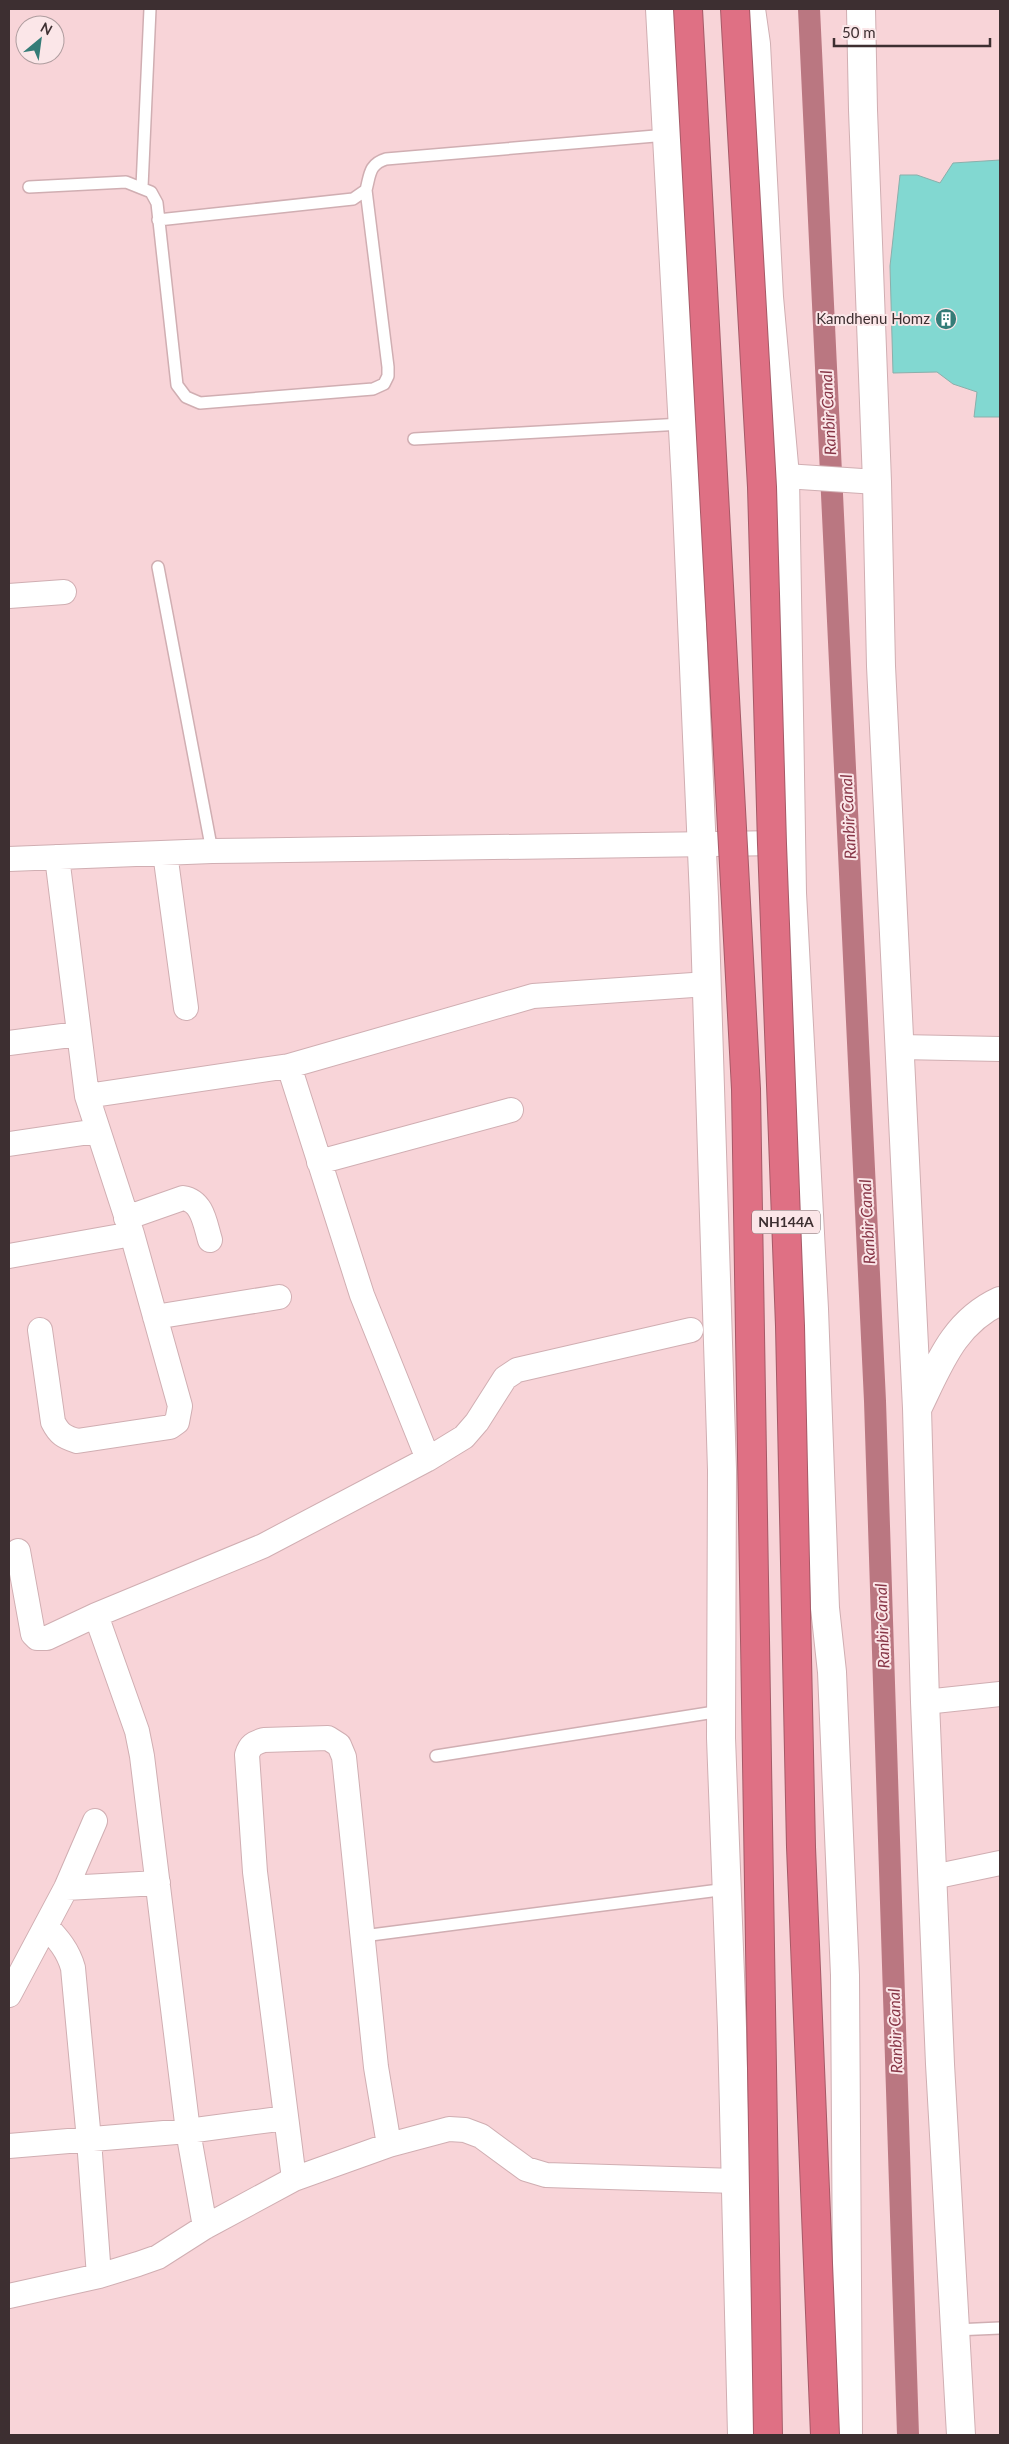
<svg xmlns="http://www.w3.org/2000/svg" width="1009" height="2444" font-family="Lato,sans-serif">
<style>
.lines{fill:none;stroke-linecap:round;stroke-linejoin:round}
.canal{stroke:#ba7781;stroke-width:22}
.building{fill:#82d8d1;stroke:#8bafab}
.lane-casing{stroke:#d0aeb2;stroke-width:14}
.street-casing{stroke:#d0aeb2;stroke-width:26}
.secondary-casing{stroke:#d0aeb2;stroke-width:30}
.lane{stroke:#fff;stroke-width:11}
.street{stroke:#fff;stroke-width:24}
.secondary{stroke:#fff;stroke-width:28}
.highway-bridge-casing{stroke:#a65967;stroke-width:30;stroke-linecap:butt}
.highway-bridge{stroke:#df7084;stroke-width:28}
.labels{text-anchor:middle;stroke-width:4;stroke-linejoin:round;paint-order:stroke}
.shield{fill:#fbe6e8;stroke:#766668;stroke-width:1}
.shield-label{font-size:14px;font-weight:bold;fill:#3d2f31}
.poi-label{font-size:15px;fill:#3d2f31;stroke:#fbe6e8;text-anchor:end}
.water-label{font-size:16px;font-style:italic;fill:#873546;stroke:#fbe6e8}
</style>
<rect width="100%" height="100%" fill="#f8d4d8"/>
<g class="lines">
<!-- canal -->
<path class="canal" d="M809,9L875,1401L908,2435"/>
</g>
<!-- building -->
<path class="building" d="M1000,160V417H974L977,392L953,384L937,372L893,373L890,266L900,175H917L940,183L953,163Z"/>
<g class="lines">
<!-- lane casing -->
<g class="lane-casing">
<path id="lane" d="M29,187L126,182L151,192L157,203L177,385L186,397L200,403L373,389L384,384L388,376V367L366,190
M142,187L150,9
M158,220L353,199L366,190C370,175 369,164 386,159L667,135
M414,439L682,424
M158,567L212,851
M436,1756L721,1711
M363,1936L727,1889
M955,2330L1000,2328"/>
</g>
<!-- street casing -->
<g class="street-casing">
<path id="street" d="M785,476L877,482
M9,596L64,592
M165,853L186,1008
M9,859L212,851L789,843
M9,1043L78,1034
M900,1047L1000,1049
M289,1066L362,1295L428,1459
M87,1096L289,1066L533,996L693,985
M9,1144L97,1131
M319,1162L511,1110
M126,1218L183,1198C203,1201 205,1224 210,1240
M9,1256L132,1234
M155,1317L279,1297
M40,1330L53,1422C59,1434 64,1437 77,1441L170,1427L177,1422L180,1406L132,1234L87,1096L57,857
M18,1551L33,1634L37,1638H47L96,1615L263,1546L428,1459L464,1437L477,1422L505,1378L517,1370L691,1330
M96,1615L137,1731L142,1756L188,2131L205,2227
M925,1702L1000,1694
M933,1877L1000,1863
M66,1888L158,1883
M46,1926C58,1939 68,1950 73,1968L89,2140L99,2276
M9,1995L66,1888L95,1821
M9,2146L188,2131L286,2118
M294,2179L255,1872L247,1755C250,1745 254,1743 264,1740L328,1738L339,1745L344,1757L376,2067L389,2145
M9,2296L99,2276L138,2264L158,2257L205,2227L294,2179L389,2145L449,2129L465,2130L481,2136L526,2169L546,2175L735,2181"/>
</g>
<!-- secondary casing -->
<g class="secondary-casing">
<path id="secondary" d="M660,9L686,484L704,897L722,1470L721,1738L732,2028L742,2435
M751,9L756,44L769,297L785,476L792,893L814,1309L825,1608L832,1672L845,1975L848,2435
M861,9L863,110L877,482L881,666L917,1408L925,1702L940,2064L961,2435
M918,1407C939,1364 954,1322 1000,1301"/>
</g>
<!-- lane -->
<use href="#lane" class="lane"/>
<!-- street -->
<use href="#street" class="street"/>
<!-- secondary -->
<use href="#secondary" class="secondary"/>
<!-- highway-bridge casing -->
<g class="highway-bridge-casing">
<path id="highway-bridge" d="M688,9L746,1089L768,2435
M735,9L762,487L772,844L790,1326L801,1847L825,2435"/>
</g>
<!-- highway-bridge -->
<use href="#highway-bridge" class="highway-bridge"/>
</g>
<!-- icons -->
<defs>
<g id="building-disc" transform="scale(1.125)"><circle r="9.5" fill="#347c77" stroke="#fbe6e8"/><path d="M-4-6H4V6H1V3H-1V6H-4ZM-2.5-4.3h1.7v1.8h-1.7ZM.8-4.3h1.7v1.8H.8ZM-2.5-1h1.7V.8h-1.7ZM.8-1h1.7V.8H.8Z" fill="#fff"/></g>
</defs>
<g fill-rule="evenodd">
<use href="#building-disc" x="946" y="319"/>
</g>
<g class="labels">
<!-- shield labels -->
<rect class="shield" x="752" y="1210.5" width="68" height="23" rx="4"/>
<g class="shield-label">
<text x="786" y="1227">NH144A</text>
</g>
<!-- poi labels -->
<g class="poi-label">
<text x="930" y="324">Kamdhenu Homz</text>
</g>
<!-- water labels -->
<g class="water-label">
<text transform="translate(828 413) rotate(-93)" y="6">Ranbir Canal</text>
<text transform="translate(848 817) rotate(-93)" y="6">Ranbir Canal</text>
<text transform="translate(867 1222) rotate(-93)" y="6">Ranbir Canal</text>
<text transform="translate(882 1626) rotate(-92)" y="6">Ranbir Canal</text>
<text transform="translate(895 2031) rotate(-92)" y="6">Ranbir Canal</text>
</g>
</g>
<!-- border -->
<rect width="1009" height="2444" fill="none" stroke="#3d2f31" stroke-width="20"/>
<!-- north arrow -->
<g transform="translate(40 40) rotate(29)"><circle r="24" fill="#fbe6e8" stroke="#af9d9f"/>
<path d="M0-4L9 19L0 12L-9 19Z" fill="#347c77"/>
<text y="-8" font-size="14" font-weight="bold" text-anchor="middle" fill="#3d2f31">N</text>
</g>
<!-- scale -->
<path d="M834 38v8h156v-8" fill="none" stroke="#3d2f31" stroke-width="2.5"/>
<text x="842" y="38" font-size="15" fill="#3d2f31" stroke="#fbe6e8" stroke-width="4" paint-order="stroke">50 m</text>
</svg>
